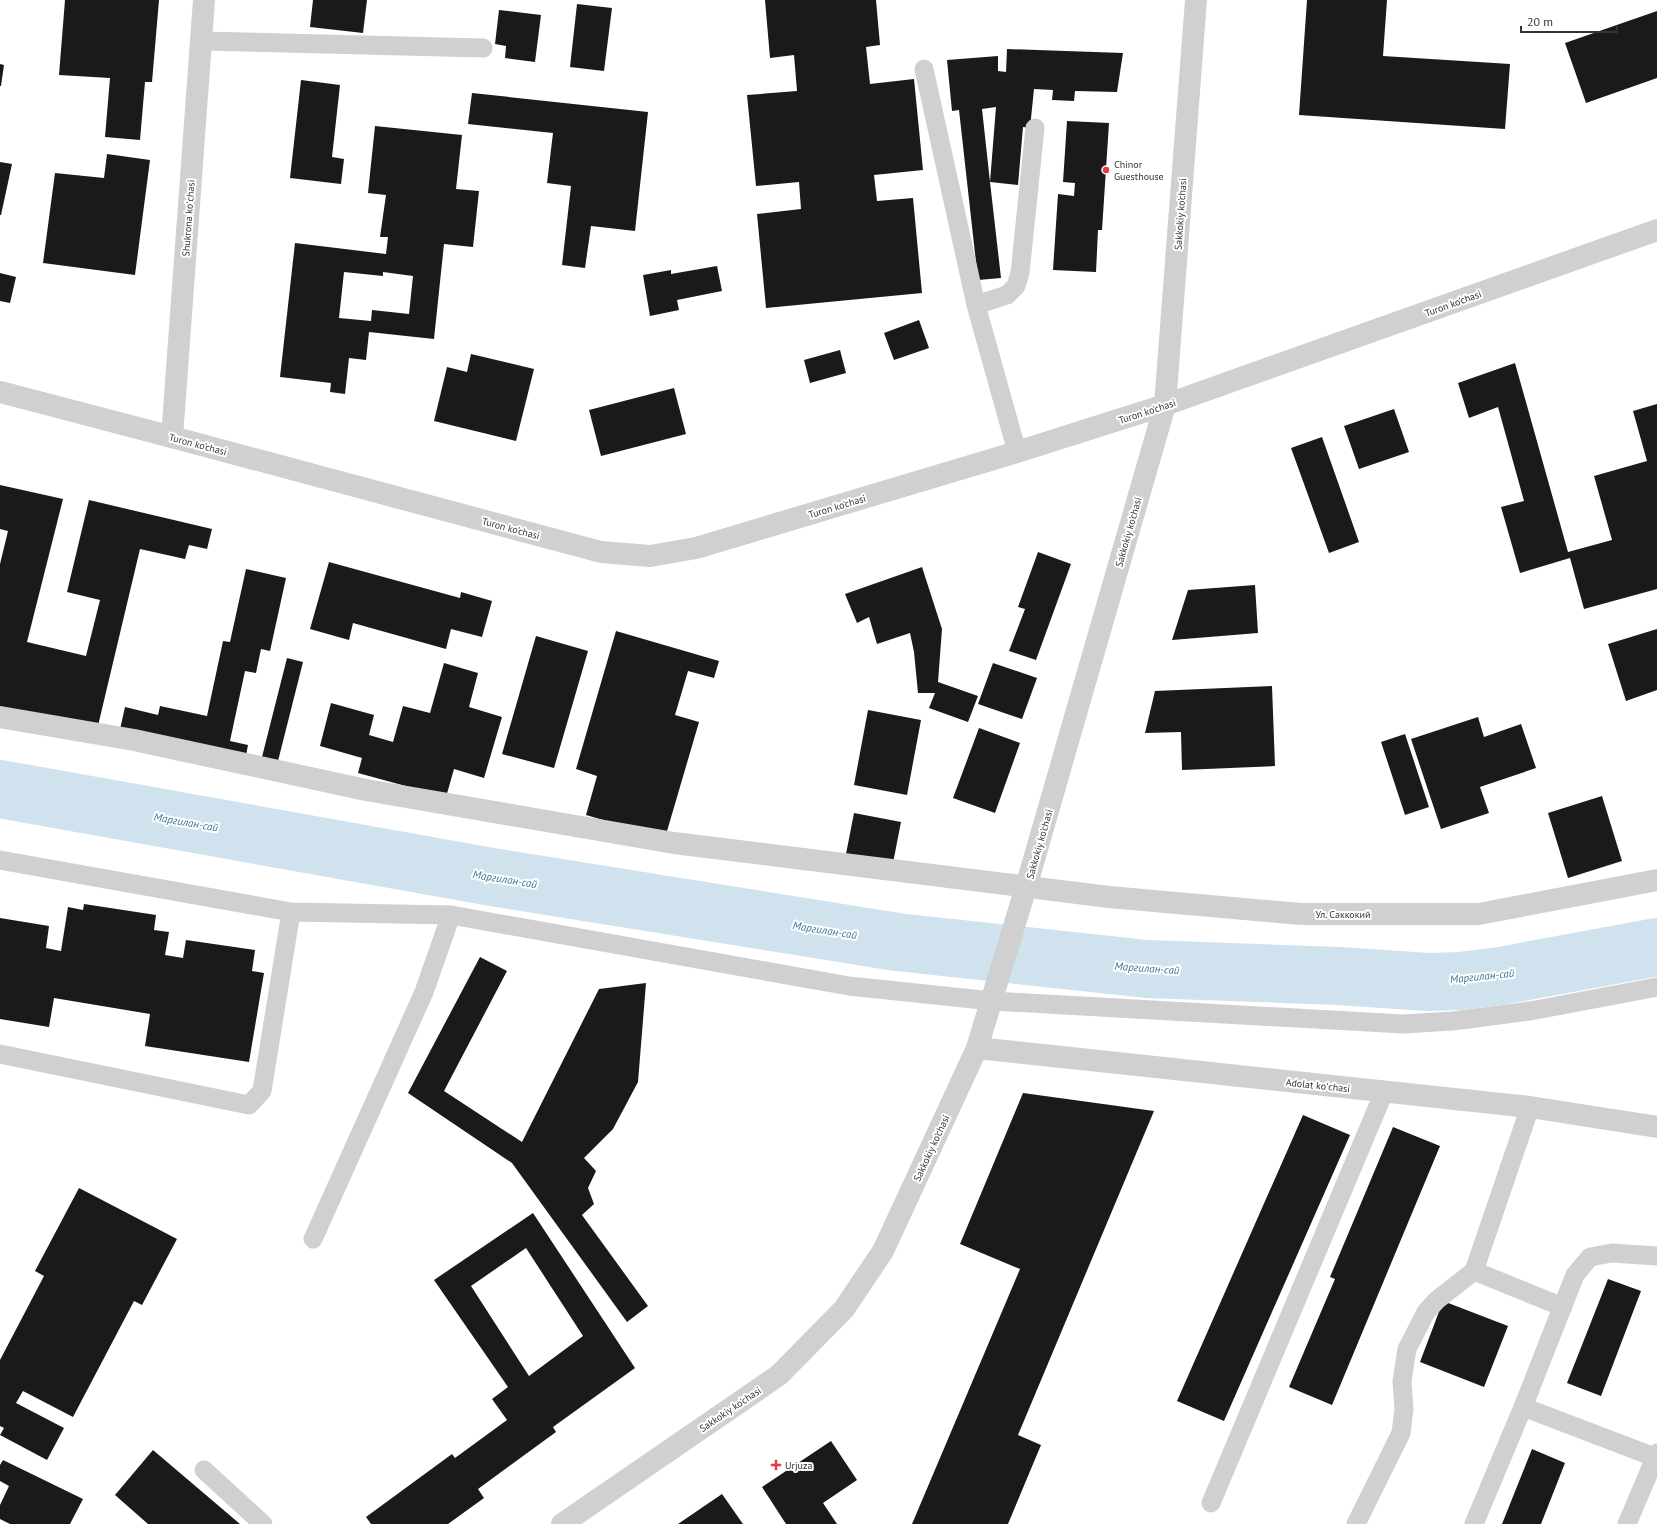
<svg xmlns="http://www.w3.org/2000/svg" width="1657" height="1524" font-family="'PT Sans',sans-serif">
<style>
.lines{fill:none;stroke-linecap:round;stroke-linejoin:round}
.river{stroke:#cfe2ee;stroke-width:58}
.building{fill:#1a1a1a;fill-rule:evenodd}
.service{stroke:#d0d0d0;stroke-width:19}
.minor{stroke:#d0d0d0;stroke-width:22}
.tertiary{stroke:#d0d0d0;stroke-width:22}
.poi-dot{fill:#e63946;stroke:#fff;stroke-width:1.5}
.labels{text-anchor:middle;stroke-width:4;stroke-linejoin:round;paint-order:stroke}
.poi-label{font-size:10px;fill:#333;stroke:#fff;text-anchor:start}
.street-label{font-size:10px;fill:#333;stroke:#fff}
.water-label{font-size:11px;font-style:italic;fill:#3f7597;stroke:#fff}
</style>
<rect width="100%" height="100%" fill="#fff"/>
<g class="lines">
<!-- river -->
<path class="river" d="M0,789L492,877L897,942L1147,969L1338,976L1428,982L1460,981L1500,976L1657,947"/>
</g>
<!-- building -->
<path class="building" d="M65,0H159L152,82H145L140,140L105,137L110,78L59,75Z
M313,0H367L363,33L310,27Z
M765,0H876L880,45L866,47L870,84L914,79L923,170L874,175L877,201L913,198L922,293L766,308L757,214L801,209L799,182L756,186L747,95L797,91L794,55L770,58Z
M1307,0H1387L1383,56L1510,64L1505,129L1299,115Z
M577,4L612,8L604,71L570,67Z
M499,10L541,15L535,62L505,58L506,46L495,44Z
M1657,11V78L1586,103L1565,43Z
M1007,49L1123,53L1117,92L1075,91L1074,101L1052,100L1053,90L1034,89L1030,128L1023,127L1018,185L990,182L1001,278L978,280L959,110L952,111L947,60L998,56V71L1006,72ZM996,107L990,182L982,109Z
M0,64L4,65L1,86H0Z
M301,80L340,85L332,157L344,159L341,184L290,178Z
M472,93L648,112L635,231L591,226L585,268L562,265L571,186L547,183L553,133L468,124Z
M1067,121L1109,123L1102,230H1098L1096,272L1053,270L1058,194L1074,196L1075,183L1063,182Z
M375,126L462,135L456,189L479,191L473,247L444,244L434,339L369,332L366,360L349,358L345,394L330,392L331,383L280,377L295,243L386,254L388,237H380L386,195L368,193ZM344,272L383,276V272L413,276L409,314L372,310L371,321L339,318Z
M107,154L150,160L135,275L43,263L55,173L104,178Z
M0,162L12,164L1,215H0Z
M717,266L722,291L677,300L679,310L650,316L643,275L671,270V274Z
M0,273L16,277L10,303L0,301Z
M919,320L929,348L894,360L884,333Z
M840,350L846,373L810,383L804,360Z
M471,354L534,369L516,441L434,421L447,367L467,372Z
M1515,363L1568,552L1612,540L1594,476L1647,461L1633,411L1657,404V589L1584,609L1570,558L1520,573L1501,507L1524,501L1498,407L1469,418L1458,383Z
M674,388L686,434L601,456L589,410Z
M1394,409L1409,452L1359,469L1344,426Z
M1322,437L1359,542L1329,553L1291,448Z
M0,485L63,499L27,642L86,656L100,600L67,592L89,500L212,529L207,549L189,545L185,559L140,549L97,730L0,707V564L8,531L0,529Z
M1038,552L1071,564L1036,660L1009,651L1025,609L1018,607Z
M329,562L460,598L461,592L492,601L482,637L451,629L446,649L353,623L349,640L310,629Z
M922,567L942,629L938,682L978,696L968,722L929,708L935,693H918L914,652L910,633L877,644L869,617L857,623L845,594Z
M246,569L286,578L270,651L261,649L256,673L245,671L230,741L248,745L245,761L119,734L125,707L158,715L160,706L207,716L223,641L230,642Z
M1255,585L1258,633L1172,640L1188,590Z
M1657,629V690L1626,701L1608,644Z
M616,631L719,661L714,678L688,671L675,715L699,722L665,838L586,815L597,776L576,769Z
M536,636L588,651L554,768L502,754Z
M287,658L303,662L277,765L261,761Z
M444,663L478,673L469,707L502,717L484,778L454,769L446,797L358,773L362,758L320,746L331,703L374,715L369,735L393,742L403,706L430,713Z
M993,663L1037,678L1022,719L978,704Z
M1272,686L1275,766L1182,770L1181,732L1145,733L1155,691Z
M868,710L921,720L907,795L854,785Z
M1478,717L1484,737L1521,724L1536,768L1480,787L1489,813L1441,829L1411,739Z
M979,728L1020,743L995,813L953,798Z
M1405,734L1429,807L1405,815L1381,742Z
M1602,796L1622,861L1568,878L1548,813Z
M854,813L901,822L893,863L846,854Z
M84,904L156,915L154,930L169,932L165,955L183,958L186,940L255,950L252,971L264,973L249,1062L145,1046L150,1014L54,998L49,1027L0,1019V918L49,926L46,948L61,951L68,907L83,910Z
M480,957L507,971L444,1091L522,1142L599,989L646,983L638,1082L613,1129L584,1158L596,1171L588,1188L594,1204L582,1215L648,1306L627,1322L512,1163L408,1093Z
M1023,1093L1154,1111L1018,1435L1041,1445L1008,1524H912L1020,1269L960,1244Z
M1303,1115L1350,1135L1224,1421L1177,1401Z
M1393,1127L1440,1146L1332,1405L1289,1387L1335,1279L1330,1277Z
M79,1188L177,1239L142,1305L134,1301L73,1417L23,1391L16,1403L64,1428L47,1460L0,1435L4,1428L0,1426V1360L44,1276L35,1271Z
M533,1213L635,1368L553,1427L556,1432L478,1489L484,1498L448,1524H371L366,1517L452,1454L455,1458L507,1420L492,1399L508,1387L434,1280ZM526,1248L583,1336L529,1376L471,1286Z
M1608,1279L1641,1291L1601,1396L1567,1383Z
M1443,1301L1508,1326L1484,1387L1420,1362Z
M831,1441L857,1480L823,1503L837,1524H786L762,1487Z
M1532,1449L1565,1463L1541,1524H1502Z
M153,1450L240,1524H148L115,1495Z
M3,1460L83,1499L70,1524H10L0,1519V1505L9,1486L0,1481V1465Z
M722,1494L743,1524H678Z"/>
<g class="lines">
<!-- service -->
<path class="service" d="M201,41L483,48
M924,69L976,305L1017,452
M976,305L1007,295L1016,286L1020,273L1035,128
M0,860L291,912L451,915L849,986L992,1001L1403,1024L1453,1021L1530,1011L1657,987
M0,1054L249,1105L262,1091L291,912
M1530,1107L1474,1271L1563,1307
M313,1239L424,992L451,915
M1523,1407L1657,1458
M204,1470L263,1524
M1211,1503L1384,1092
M1356,1524L1401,1433L1404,1409L1402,1381L1407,1349L1426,1312L1437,1300L1474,1271
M1474,1524L1523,1407L1575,1275L1590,1257L1612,1253L1657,1256
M1627,1524L1657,1453"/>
<!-- minor -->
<path class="minor" d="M172,437L204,0
M0,717L134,740L366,790L674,843L1109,897L1301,914H1479L1657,880"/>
<!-- tertiary -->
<path class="tertiary" d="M0,392L172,437L601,552L650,556L696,548L1017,452L1165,405L1657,230
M977,1048L1530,1107L1657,1127
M562,1524L779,1375L844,1309L883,1251L977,1048L1026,887L1165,405L1196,0"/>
</g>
<!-- markers -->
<g class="poi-dot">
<circle cx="1106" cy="170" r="4"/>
<path d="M774 1459h4v4h4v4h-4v4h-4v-4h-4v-4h4z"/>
</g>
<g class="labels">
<!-- poi labels -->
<g class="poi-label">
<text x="1114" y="168">Chinor<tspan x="1114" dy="12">Guesthouse</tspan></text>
<text x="785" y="1469">Urjuza</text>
</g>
<!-- street labels -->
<g class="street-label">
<text transform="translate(1180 214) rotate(-86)" y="4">Sakkokiy ko'chasi</text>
<text transform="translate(188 218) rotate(-86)" y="4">Shukrona koʻchasi</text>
<text transform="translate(1453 303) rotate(-20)" y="4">Turon ko'chasi</text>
<text transform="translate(1147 411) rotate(-18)" y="4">Turon ko'chasi</text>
<text transform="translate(198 444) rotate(15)" y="4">Turon ko'chasi</text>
<text transform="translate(837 506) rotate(-17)" y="4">Turon ko'chasi</text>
<text transform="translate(511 528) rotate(15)" y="4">Turon ko'chasi</text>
<text transform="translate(1128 532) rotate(-74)" y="4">Sakkokiy ko'chasi</text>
<text transform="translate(1039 844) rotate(-74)" y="4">Sakkokiy ko'chasi</text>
<text x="1343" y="918">Ул. Саккокий</text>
<text transform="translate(1318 1085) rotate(6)" y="4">Adolat koʻchasi</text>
<text transform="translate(931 1148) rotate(-65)" y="4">Sakkokiy ko'chasi</text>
<text transform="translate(730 1409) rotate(-34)" y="4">Sakkokiy ko'chasi</text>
</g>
<!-- water labels -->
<g class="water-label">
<text transform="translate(186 822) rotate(10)" y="4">Маргилан-сай</text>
<text transform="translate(505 879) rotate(9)" y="4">Маргилан-сай</text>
<text transform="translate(825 930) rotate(9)" y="4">Маргилан-сай</text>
<text transform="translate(1147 968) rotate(4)" y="4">Маргилан-сай</text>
<text transform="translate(1482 976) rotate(-6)" y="4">Маргилан-сай</text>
</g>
</g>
<!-- scale -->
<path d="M1521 26v6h96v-6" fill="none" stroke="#333333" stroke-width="2"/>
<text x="1527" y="26" font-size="12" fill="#333333" stroke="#ffffff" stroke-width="3" paint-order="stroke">20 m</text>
</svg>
